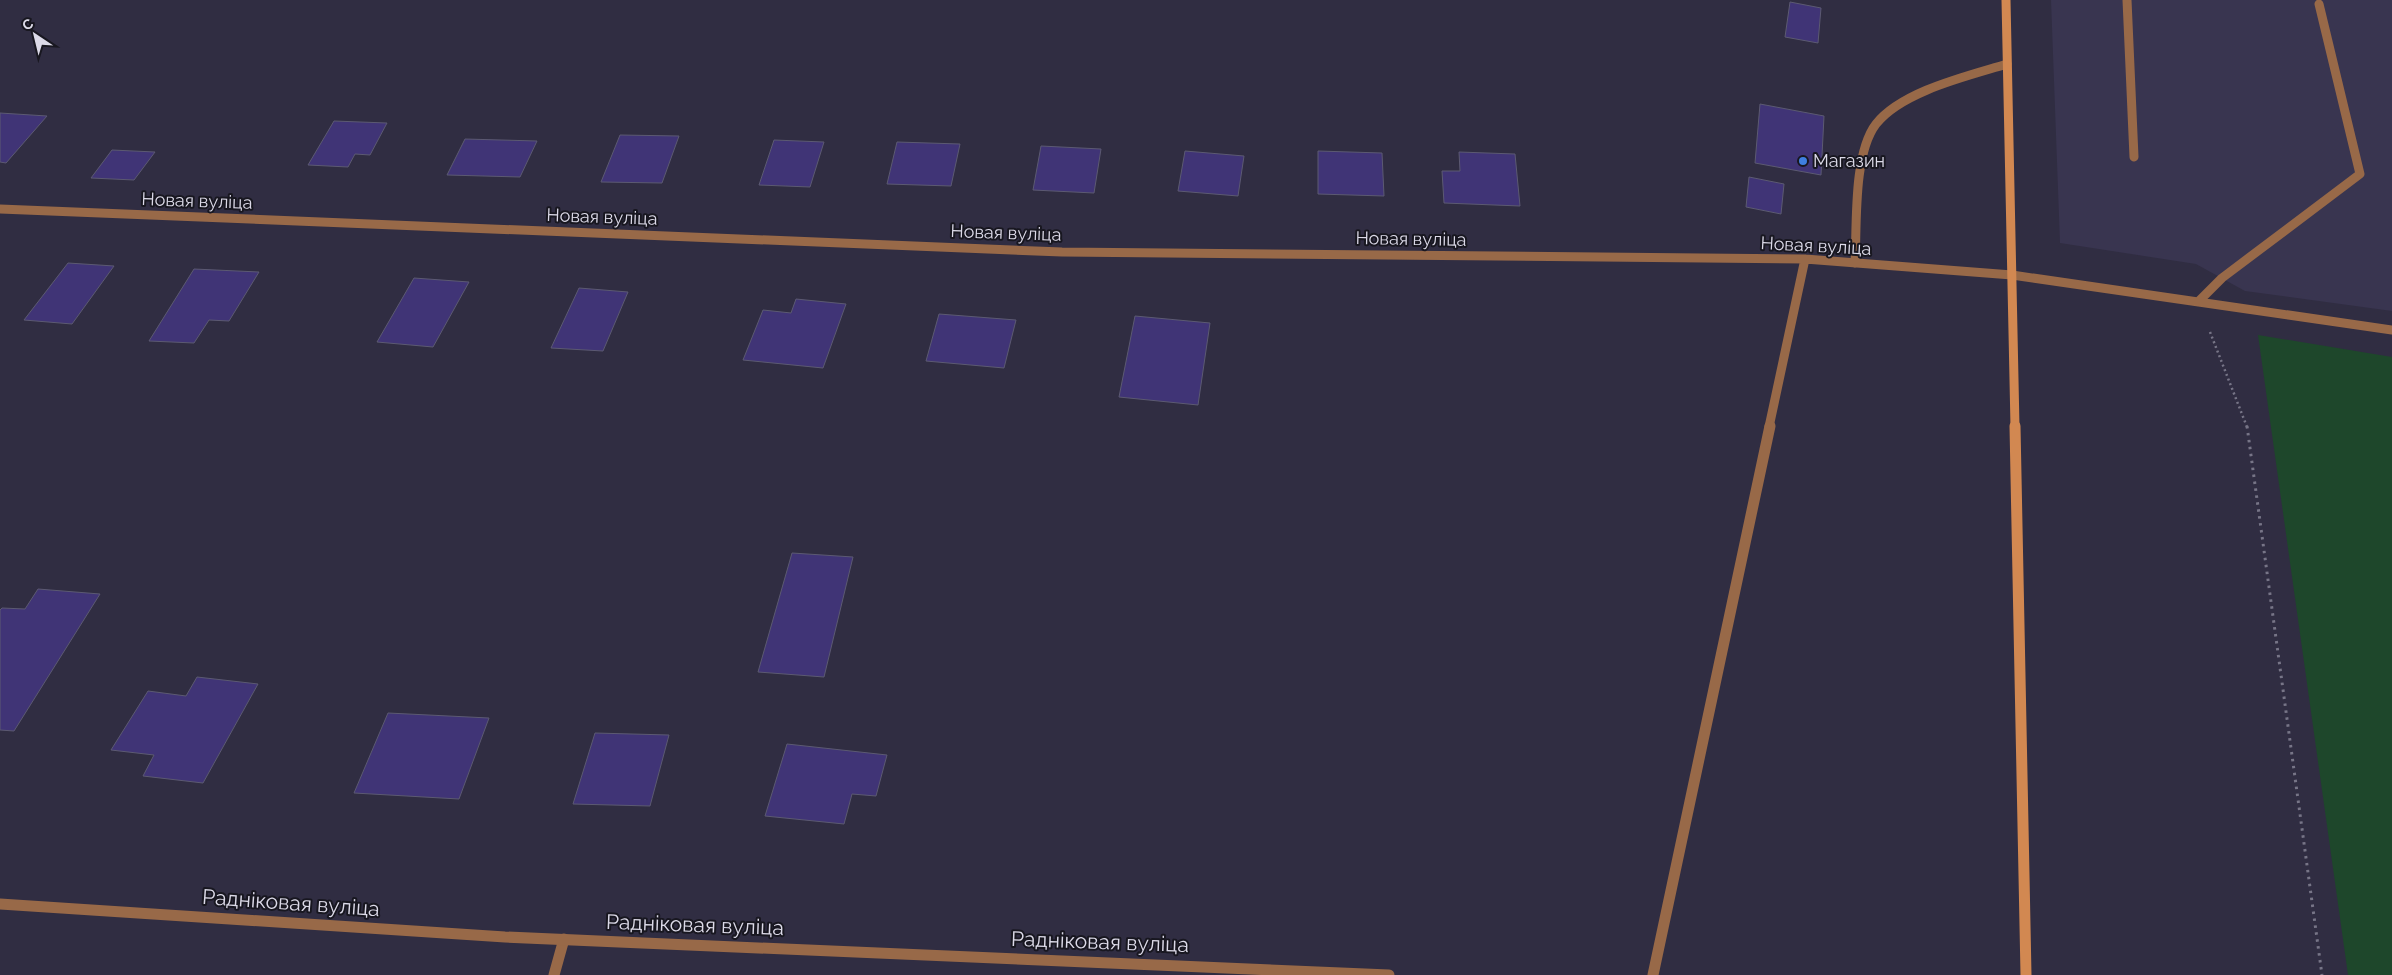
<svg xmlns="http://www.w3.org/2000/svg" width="2392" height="975" font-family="Raleway,sans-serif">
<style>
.built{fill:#393550}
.green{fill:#1e472b}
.building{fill:#403476;stroke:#5c5a72}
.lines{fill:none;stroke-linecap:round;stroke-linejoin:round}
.path-far1{stroke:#777587;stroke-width:2.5;stroke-dasharray:2 3;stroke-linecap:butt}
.path{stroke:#777587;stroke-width:3;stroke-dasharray:2.5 4.5;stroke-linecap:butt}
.lane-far1{stroke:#986948;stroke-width:9}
.lane{stroke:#986948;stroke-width:11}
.street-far1{stroke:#986948;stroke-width:9}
.street{stroke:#986948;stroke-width:11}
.secondary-far1{stroke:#d28851;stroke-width:9}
.secondary{stroke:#d28851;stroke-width:11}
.shop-dot{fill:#3f7fe0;stroke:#181720;stroke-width:2}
.labels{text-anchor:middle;stroke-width:4;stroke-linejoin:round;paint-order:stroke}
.poi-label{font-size:18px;fill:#dcdae8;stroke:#181720;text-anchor:start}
.street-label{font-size:18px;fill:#dcdae8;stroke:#181720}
.near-street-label{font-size:21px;fill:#dcdae8;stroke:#181720}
</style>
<rect width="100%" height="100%" fill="#302d42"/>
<!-- built -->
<path class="built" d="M2051,0H2392V311L2245,291L2196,264L2060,243Z"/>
<!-- green -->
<path class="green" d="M2258,335L2392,357V975H2348Z"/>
<!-- building -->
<path class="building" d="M1790,2L1821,8L1818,43L1785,37Z
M1760,104L1824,116L1821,175L1755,163Z
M0,113L47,116L6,163L0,162Z
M334,121L387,123L370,155L355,154L348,167L308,165Z
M620,135L679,136L662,183L601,182Z
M465,139L537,141L520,177L447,175Z
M774,140L824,142L810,187L759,185Z
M897,142L960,144L951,186L887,184Z
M1041,146L1101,149L1094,193L1033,190Z
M112,150L155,152L134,180L91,178Z
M1185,151L1244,156L1238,196L1178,191Z
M1318,151L1382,153L1384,196L1318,194Z
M1459,152L1515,154L1520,206L1444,203L1442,171H1460Z
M1749,177L1784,184L1781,214L1746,207Z
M68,263L114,266L72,324L24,320Z
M194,269L259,272L229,321L209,320L194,343L149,341Z
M414,278L469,282L433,347L377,342Z
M579,288L628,292L603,351L551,348Z
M796,299L846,304L823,368L743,360L763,310L791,313Z
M939,314L1016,320L1004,368L926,361Z
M1135,316L1210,323L1198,405L1119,397Z
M792,553L853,557L824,677L758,672Z
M38,589L100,594L14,731L0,730V610L2,608L25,609Z
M197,677L258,684L203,783L143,776L154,755L111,750L148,691L186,696Z
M388,713L489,718L459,799L354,793Z
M595,733L669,735L650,806L573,804Z
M787,744L887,755L876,796L852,794L844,824L765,816Z"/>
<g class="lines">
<!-- path-far1 -->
<path class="path-far1" d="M2210,332L2247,427"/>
<!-- path -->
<path class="path" d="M2247,426L2322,975"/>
<!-- lane-far1 -->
<path class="lane-far1" d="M2127,0L2134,157
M1855,263C1857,226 1853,154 1876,124C1902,91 1968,76 2007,64
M2012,275L2392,330
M2198,302L2222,278L2360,174L2319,4"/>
<!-- lane -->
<path class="lane" d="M554,975L564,939"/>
<!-- street-far1 -->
<path class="street-far1" d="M0,209L1062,252L1805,259L2012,275
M1769,427L1805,259"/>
<!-- street -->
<path class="street" d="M0,904L505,937L1389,975
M1653,975L1770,426"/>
<!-- secondary-far1 -->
<path class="secondary-far1" d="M2006,0L2015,427"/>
<!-- secondary -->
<path class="secondary" d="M2015,426L2026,975"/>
</g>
<!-- markers -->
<circle class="shop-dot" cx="1803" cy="161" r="5"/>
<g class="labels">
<!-- poi labels -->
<g class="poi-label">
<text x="1813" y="167">Магазин</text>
</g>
<!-- street labels -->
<g class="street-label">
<text transform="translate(197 201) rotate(2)" y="6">Новая вуліца</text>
<text transform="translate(602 217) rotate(2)" y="6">Новая вуліца</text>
<text transform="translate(1006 233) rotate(2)" y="6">Новая вуліца</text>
<text transform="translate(1411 239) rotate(1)" y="6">Новая вуліца</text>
<text transform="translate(1816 246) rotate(3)" y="6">Новая вуліца</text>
</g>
<!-- near-street labels -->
<g class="near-street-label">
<text transform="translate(291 903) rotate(4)" y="7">Радніковая вуліца</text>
<text transform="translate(695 925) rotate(2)" y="7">Радніковая вуліца</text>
<text transform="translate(1100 942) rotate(2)" y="7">Радніковая вуліца</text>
</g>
</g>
<!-- north arrow -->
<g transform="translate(35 35) rotate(325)" stroke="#181720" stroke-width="4" paint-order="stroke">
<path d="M0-4L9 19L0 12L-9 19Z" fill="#dcdae8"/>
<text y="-8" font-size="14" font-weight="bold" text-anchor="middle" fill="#dcdae8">С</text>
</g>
</svg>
